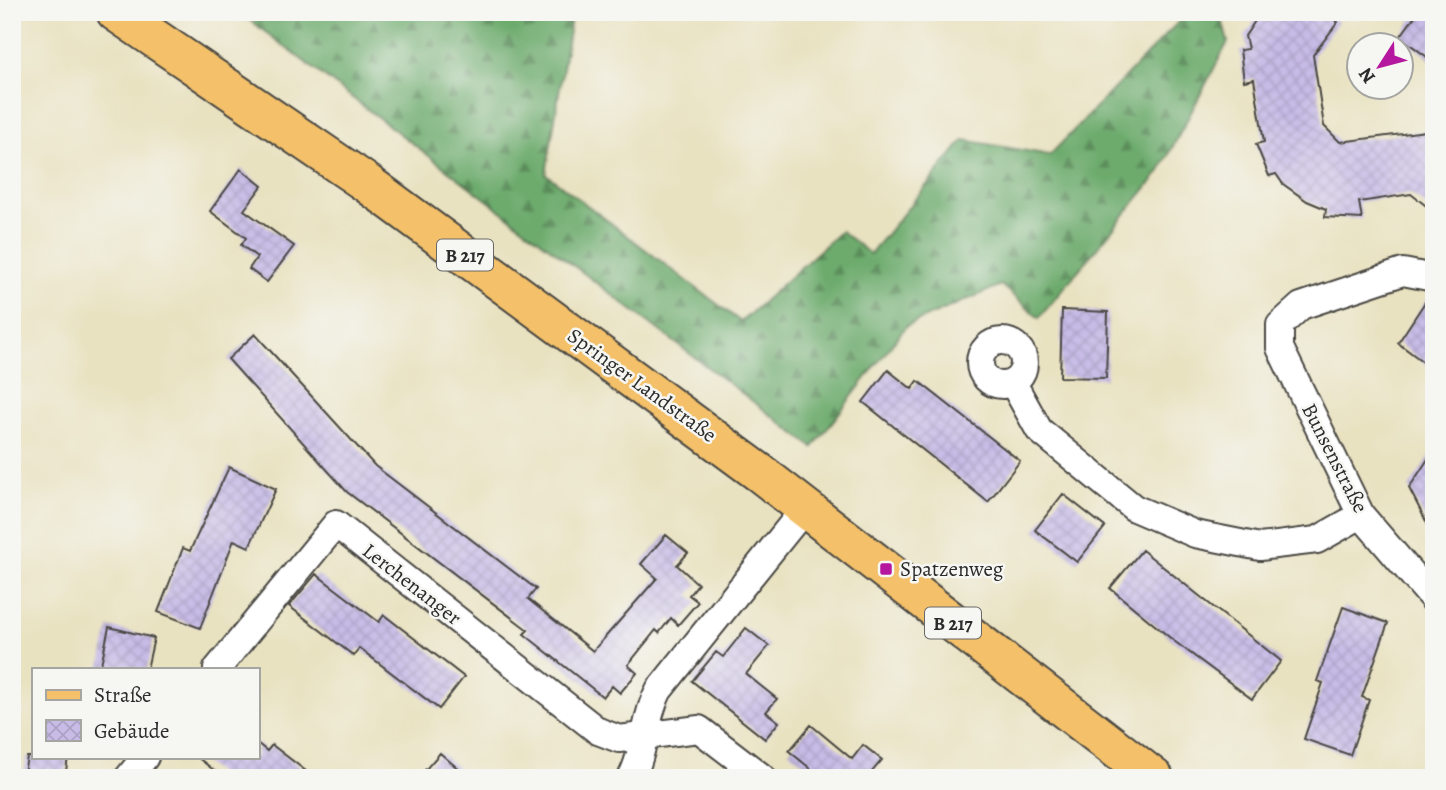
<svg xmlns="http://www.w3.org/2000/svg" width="1446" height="790" font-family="Alegreya,serif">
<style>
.forest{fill:url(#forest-firs);stroke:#4c6b4c;stroke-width:2}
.building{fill:url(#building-cross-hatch)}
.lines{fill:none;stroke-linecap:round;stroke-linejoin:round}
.street-casing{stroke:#484642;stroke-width:30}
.primary-casing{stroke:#484642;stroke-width:42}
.street{stroke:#fff;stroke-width:26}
.primary{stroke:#f4c16a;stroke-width:38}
.poi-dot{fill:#b5179e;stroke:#f6f6f2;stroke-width:2.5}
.labels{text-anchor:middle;stroke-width:5;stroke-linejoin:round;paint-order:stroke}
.shield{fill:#f6f6f2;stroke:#686867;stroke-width:2}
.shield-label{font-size:19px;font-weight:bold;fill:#2b2b2b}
.street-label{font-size:21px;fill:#2b2b2b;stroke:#f6f6f2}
.poi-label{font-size:21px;fill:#2b2b2b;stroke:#f6f6f2;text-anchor:start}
</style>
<defs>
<pattern id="forest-firs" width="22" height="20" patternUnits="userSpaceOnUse" patternTransform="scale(1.75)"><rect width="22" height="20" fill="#6dab6d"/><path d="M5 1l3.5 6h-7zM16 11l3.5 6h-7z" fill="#5a8b5a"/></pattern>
<pattern id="building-cross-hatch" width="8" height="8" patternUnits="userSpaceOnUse" patternTransform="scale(1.75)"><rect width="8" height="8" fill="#c8bce7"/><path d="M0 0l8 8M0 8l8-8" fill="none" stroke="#aca2c6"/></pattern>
</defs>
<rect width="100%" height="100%" fill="#f6f6f2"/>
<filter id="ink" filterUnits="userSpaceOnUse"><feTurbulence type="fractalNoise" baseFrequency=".0143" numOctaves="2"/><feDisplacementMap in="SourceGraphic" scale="14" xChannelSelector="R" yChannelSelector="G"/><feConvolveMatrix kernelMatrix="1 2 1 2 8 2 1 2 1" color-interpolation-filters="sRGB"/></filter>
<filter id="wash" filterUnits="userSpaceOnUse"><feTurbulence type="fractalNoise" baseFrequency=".00686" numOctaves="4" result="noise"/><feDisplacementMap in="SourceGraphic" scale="28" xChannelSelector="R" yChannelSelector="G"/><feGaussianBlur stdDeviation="1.57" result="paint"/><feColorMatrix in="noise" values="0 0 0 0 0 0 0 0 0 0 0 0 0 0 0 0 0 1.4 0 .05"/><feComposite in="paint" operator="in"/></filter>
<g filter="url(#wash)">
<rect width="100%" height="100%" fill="#e9e2c1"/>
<!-- forest -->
<path class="forest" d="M239,12H572L546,174L741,322L841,231L870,254L964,140L1050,155L1188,12H1220L1228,42L1159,173L1039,318L1001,285L906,326L813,447Z"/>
<g id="blocks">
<!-- building -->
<path class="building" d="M1261,12H1325L1338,22L1313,55L1324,126L1340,142L1426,131L1434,137V212L1411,194L1359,202L1362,219L1325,217L1326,209L1307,201L1283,184L1276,174L1269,176L1256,144L1264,142L1254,79L1244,81L1240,50L1248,49L1245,36Z
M1418,12H1434V62L1400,37Z
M241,169L262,186L244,210L294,246L267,282L249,269L257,257L241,245L246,238L210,211Z
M1431,293H1434V370L1398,343Z
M1062,310L1108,312L1106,378L1060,377Z
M255,334L375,466L536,589L528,599L593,651L657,578L641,564L666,535L688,553L677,565L698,584L689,595L698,602L678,625L671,618L659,633L656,630L628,665L637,673L620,693L612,686L603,697L524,634L528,630L347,492L228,359Z
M888,370L912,389L918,381L1020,461L988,502L863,402Z
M1434,450V537L1409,488Z
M229,467L276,489L249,547L234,540L200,628L158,612L183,548L190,551Z
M1063,494L1105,527L1077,562L1035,530Z
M1142,550L1281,661L1252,699L1174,641L1110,588Z
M316,574L379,622L384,615L464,677L439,709L359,648L354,656L289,606Z
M1343,607L1388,623L1362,697L1369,700L1350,755L1304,739L1323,683L1317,681Z
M109,627L154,638L147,669H100Z
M746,628L769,646L746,674L777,699L766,712L779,722L765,739L692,681L716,652L723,657Z
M811,725L852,759L863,745L882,760L870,774L875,778H822L789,751Z
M257,743L267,751L272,745L315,778H224L197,757H257Z
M440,753L469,778H418Z
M27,757H68L65,778H23Z"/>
</g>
</g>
<g filter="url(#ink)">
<use href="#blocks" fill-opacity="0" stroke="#484642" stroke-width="2"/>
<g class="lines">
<!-- street casing -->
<g class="street-casing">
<path id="street" d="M1434,278L1403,272L1301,306L1280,325V348L1361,515L1434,600
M980 363a22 22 0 1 1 44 0a22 22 0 1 1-44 0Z
M1013,383L1039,430L1134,508L1195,534L1260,547L1317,540L1361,515
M217,669L336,524L598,731L619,739L699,729L763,778
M128,778L145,757
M631,778C646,750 644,718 659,690L806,507"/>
</g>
<!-- primary casing -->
<g class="primary-casing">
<path id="primary" d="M116,12L368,184L760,473L1154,778"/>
</g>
<!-- street -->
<use href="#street" class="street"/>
<!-- primary -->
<use href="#primary" class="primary"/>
</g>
</g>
<!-- markers -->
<rect class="poi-dot" x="879" y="562" width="14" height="14" rx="3.5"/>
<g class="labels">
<!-- shield labels -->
<g class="shield">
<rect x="437" y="239.5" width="56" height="31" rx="5"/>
<rect x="925" y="607.5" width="56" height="31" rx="5"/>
</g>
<g class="shield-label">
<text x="465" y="262">B 217</text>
<text x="953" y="630">B 217</text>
</g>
<!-- street labels -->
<g class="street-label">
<text transform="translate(642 385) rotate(36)" y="7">Springer Landstraße</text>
<text transform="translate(1335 458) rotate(63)" y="7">Bunsenstraße</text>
<text transform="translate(412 584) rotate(38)" y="7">Lerchenanger</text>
</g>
<!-- poi labels -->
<g class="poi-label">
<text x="900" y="576">Spatzenweg</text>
</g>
</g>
<!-- margin -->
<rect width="1446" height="790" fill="none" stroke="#f6f6f2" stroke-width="42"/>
<!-- legend -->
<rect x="32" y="668" width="228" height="91" fill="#f6f6f2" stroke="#a5a5a2" stroke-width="2"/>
<rect x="46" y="690" width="35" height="10" fill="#f4c16a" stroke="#a5a5a2" stroke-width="2"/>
<text x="94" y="702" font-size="21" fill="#2b2b2b">Straße</text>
<rect x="46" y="720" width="35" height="21" fill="url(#building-cross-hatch)" stroke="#a5a5a2" stroke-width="2"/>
<text x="94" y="738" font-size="21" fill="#2b2b2b">Gebäude</text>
<!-- north arrow -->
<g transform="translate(1380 66) rotate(234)"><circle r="33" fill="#f6f6f2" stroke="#a5a5a2" stroke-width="2"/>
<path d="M0-5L12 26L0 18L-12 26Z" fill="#b5179e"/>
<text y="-10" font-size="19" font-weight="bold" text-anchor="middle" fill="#2b2b2b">N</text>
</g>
</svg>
